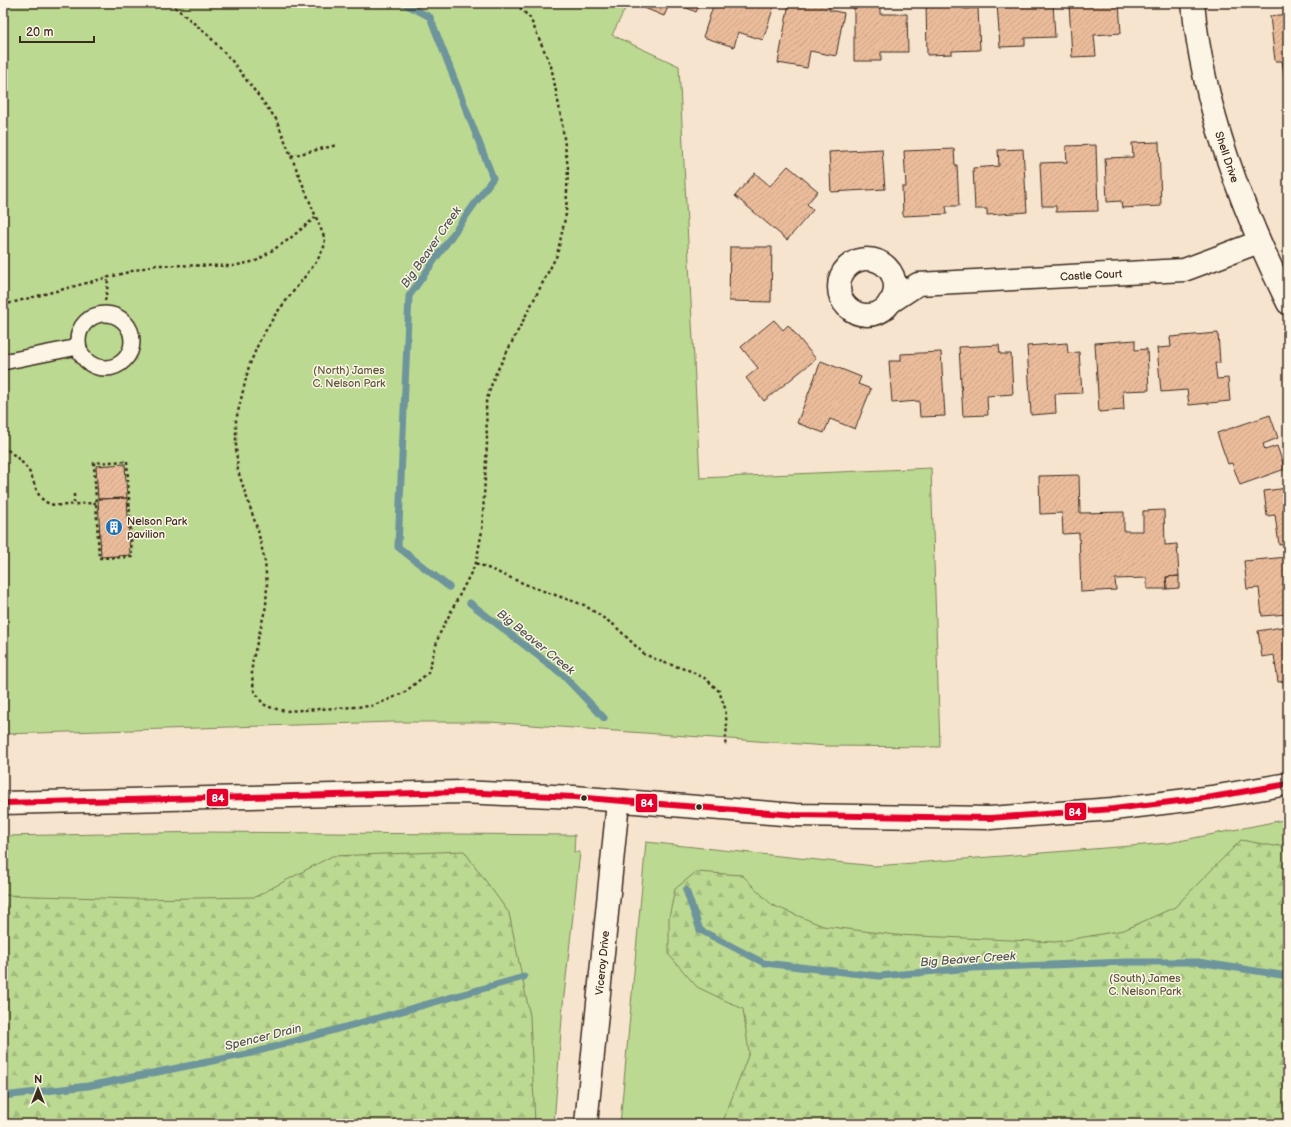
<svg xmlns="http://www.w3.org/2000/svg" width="1291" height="1127" font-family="'Balsamiq Sans',sans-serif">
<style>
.green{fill:#bbd991;stroke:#7b8258}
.forest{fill:url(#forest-firs);stroke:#7b8258}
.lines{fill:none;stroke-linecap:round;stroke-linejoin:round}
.stream{stroke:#6d959b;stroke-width:7}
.building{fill:url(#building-hatch);stroke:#3b2a1e}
.lane-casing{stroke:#3b2a1e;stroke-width:18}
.street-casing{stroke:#3b2a1e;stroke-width:25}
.secondary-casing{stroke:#3b2a1e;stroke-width:25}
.path{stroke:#3b2a1e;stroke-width:2.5;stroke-dasharray:3 3;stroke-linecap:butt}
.lane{stroke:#fcf5e5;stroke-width:15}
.street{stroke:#fcf5e5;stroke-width:22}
.secondary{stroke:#fcf5e5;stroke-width:22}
.bus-1-casing{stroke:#fcf5e5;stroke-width:9}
.bus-1{stroke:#e4002b;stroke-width:6}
.bus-dot{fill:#3b2a1e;stroke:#fcf5e5;stroke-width:1.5}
.labels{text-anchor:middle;stroke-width:3;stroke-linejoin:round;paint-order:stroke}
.street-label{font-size:11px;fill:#3b2a1e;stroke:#fcf5e5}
.park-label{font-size:11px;fill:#5b563b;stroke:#fcf5e5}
.poi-label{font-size:11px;fill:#3b2a1e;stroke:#fcf5e5;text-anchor:start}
.water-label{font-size:12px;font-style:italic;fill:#505652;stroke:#fcf5e5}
.line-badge{stroke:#fcf5e5;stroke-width:1.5}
.badge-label{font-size:11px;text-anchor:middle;font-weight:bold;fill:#fff}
</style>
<defs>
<pattern id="forest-firs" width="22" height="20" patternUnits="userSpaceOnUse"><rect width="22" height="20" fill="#bbd991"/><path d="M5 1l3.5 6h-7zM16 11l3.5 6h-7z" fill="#a2ba7d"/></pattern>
<pattern id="building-hatch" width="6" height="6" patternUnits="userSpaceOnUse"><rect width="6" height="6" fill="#ebbc9b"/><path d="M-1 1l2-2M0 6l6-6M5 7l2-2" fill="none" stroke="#caa285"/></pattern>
</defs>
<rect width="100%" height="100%" fill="#f7e4cf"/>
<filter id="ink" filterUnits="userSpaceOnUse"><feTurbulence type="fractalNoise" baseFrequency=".025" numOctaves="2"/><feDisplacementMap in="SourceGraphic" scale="8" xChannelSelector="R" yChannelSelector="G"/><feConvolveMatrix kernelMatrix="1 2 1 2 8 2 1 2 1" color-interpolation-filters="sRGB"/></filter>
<g filter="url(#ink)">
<!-- green -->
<path class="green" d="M3,3H628L612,35L679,66L700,478L931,468L940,747L827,746L489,722H393L3,734Z
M1288,819V1124H620L646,842L875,866L1169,843Z
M206,832L575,835L574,852H580L563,1005L554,1124H3V836Z"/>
<!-- forest -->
<path class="forest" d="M1241,840L1274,846L1288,844V1124H722L749,1053L743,1009L697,987L669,955V918L675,889L696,872L742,875L772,905L823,926L896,935L1056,942L1124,930L1175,907Z
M464,851L509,913L530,1016L535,1124H3V895L136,899L255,897L332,856Z"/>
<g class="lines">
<!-- stream -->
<path class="stream" d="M403,3L430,17L493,178L409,296L398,547L449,587
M470,603L563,675L604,718
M686,890L700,930L764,963L879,976L972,968L1127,962H1198L1288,976
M3,1096L88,1086L252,1053L524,977"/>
</g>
<!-- building -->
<path class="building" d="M638,3H670L664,16L637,5Z
M676,3H700L696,12Z
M714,3H775L763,40L738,32L734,47L703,37Z
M789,3H831L829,10L844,13L836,56L810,51L807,68L778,63Z
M854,3H880V14H907L908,52H881V61H854Z
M926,3H964V9L978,8L980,50L952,51V54L927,55Z
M997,3H1053L1055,37L1025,38V46L1000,47Z
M1069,3H1119L1121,33L1094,35L1096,56L1072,57Z
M1288,14V74H1284L1282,61H1275L1270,16Z
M1159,142L1161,206L1122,208L1121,201L1107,202L1105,158L1133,157L1132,143Z
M1096,145L1098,211L1056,212V206H1042L1040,163L1067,162L1066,146Z
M882,149L885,189L831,192L829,152Z
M954,149L955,165H957L959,206H946L947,214L903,216L902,187H906L904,151Z
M1023,149L1027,212L987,215V209H975L973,168L999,166L998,150Z
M788,166L818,191L807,204L813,210L787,240L735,196L755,173L770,186Z
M730,247H772L771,302L729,301Z
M774,320L783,330L788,325L816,359L764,401L746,378L758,368L741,347Z
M1218,333L1220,363H1215L1217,379L1228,378L1230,401L1189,405L1187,390L1161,392L1157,348L1171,347L1170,337Z
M1135,340V350L1147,349L1149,390L1123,391L1124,410L1099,412L1095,343Z
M1067,343L1068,353L1079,352L1082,393L1055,394L1056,413L1031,415L1027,346Z
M999,345L1000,354H1011L1013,394L987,396L988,415L963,416L959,347Z
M941,352L945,416L920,417L919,401L892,403L889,361H901V354Z
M821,361L861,377L858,384L871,389L855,429L830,419L824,433L797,423Z
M1270,415L1278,438L1263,444L1265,450L1277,446L1285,469L1240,485L1232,463L1228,464L1217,433Z
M125,464L127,498L98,499L96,466Z
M1079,475L1080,513L1124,512V531H1143V511L1164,510L1165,545L1177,544L1179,576L1166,577L1167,589H1147V578L1115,579L1116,590L1081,592L1079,533L1063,534L1062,513L1040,514L1039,476Z
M1288,488V544L1279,545L1275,515L1267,516L1264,491Z
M127,498L130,555L101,557L98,499Z
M1288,557V614L1262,616L1259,588L1247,589L1244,561Z
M1179,576V588L1167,589L1166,577Z
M1288,626V681L1278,682L1274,655L1262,657L1258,631Z"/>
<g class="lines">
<!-- lane casing -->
<g class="lane-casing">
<path id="lane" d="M78 341a27 27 0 1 1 54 0a27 27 0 1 1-54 0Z
M3,362L78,347"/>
</g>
<!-- street casing -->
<g class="street-casing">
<g id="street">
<path id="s1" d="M1193,3C1203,108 1242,209 1288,303"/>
<circle cx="867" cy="287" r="28"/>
<path id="s2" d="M889,303L918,284L1184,270L1259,242"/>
<path id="s3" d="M586,1124L618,802"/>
</g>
</g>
<!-- secondary casing -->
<g class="secondary-casing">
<path id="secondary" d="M3,803L461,792L574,797L795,815L990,818L1113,809L1212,797L1288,784"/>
</g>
<!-- path -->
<path class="path" d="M170,3L208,35L232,61L276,119L325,239L324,247L317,261L275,315L260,340L249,366L236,420V448L238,471L258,531L265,562L267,585L266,606L252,663V676L254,690L263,704L272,708L286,711L371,706L388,700L405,692L428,673L439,635L476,563L482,531L487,443L486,402L494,377L557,255L566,214L568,168L561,116L551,66L530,18L515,3
M291,156L337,145
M105,301L108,284L107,277
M3,305L155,265L233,266L256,261L288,240L316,217
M3,446C11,453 20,459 26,467C37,480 33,502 55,505C68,506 83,503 96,503
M127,461L132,557L99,558L94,463Z
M74,494V503
M476,563L532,587L584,605L614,625L644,654L662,662L691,671L706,679L719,691L725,708L727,726L725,746"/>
<!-- lane -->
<use href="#lane" class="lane"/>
<!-- street -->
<use href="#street" class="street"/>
<!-- secondary -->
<use href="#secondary" class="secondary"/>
<!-- bus-1 casing -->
<g class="bus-1-casing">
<path id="bus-1" d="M3,803L461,792L574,797L795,815L990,818L1113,809L1212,797L1288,784"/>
</g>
<!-- bus-1 -->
<use href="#bus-1" class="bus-1"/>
</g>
</g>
<!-- icons -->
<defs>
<g id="building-disc" transform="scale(0.9)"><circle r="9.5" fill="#1f6fb2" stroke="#fcf5e5"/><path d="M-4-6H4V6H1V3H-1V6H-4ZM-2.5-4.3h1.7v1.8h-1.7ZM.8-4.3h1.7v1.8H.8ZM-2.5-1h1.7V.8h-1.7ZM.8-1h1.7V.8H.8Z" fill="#fff"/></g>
</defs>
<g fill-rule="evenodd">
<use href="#building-disc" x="114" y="527"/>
</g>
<!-- markers -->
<g class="bus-dot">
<circle cx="584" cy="798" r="3.5"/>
<circle cx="699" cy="807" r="3.5"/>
</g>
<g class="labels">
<!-- street labels -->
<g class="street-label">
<text dy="4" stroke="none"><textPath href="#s1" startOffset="158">Shell Drive</textPath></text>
<text dy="4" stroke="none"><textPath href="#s2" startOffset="208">Castle Court</textPath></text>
<text dy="4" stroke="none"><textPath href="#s3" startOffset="162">Viceroy Drive</textPath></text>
</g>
<!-- park labels -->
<g class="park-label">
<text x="349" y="374">(North) James<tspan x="349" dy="13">C. Nelson Park</tspan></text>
<text x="1145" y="982">(South) James<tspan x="1145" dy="13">C. Nelson Park</tspan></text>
</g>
<!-- poi labels -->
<g class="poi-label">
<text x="127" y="525">Nelson Park<tspan x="127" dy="13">pavilion</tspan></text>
</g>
<!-- water labels -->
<g class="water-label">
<text transform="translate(431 247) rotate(-55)" y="4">Big Beaver Creek</text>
<text transform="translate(536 642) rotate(39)" y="4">Big Beaver Creek</text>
<text transform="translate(968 959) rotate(-4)" y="4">Big Beaver Creek</text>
<text transform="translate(263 1037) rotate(-14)" y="4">Spencer Drain</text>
</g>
</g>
<g class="line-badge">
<rect x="206" y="788" width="23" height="19" rx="4" fill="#e4002b"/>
<rect x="635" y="793" width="23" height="20" rx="4" fill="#e4002b"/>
<rect x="1064" y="802" width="23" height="19" rx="4" fill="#e4002b"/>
</g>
<g class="badge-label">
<text x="218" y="802">84</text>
<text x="647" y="807">84</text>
<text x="1075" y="816">84</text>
</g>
<!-- margin -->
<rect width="1291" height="1127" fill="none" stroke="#fcf5e5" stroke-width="16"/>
<rect x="8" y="8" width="1275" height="1111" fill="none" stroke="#3b2a1e" stroke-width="1.5" filter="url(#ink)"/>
<!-- north arrow -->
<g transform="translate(38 1089)" stroke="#fcf5e5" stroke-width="3" paint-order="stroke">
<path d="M0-3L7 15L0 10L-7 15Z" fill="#3b2a1e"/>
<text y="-6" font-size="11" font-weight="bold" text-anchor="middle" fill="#3b2a1e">N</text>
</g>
<!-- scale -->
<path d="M20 36v6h74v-6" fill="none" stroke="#3b2a1e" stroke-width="2"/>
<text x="26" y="36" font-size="12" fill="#3b2a1e" stroke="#fcf5e5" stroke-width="3" paint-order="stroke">20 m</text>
</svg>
